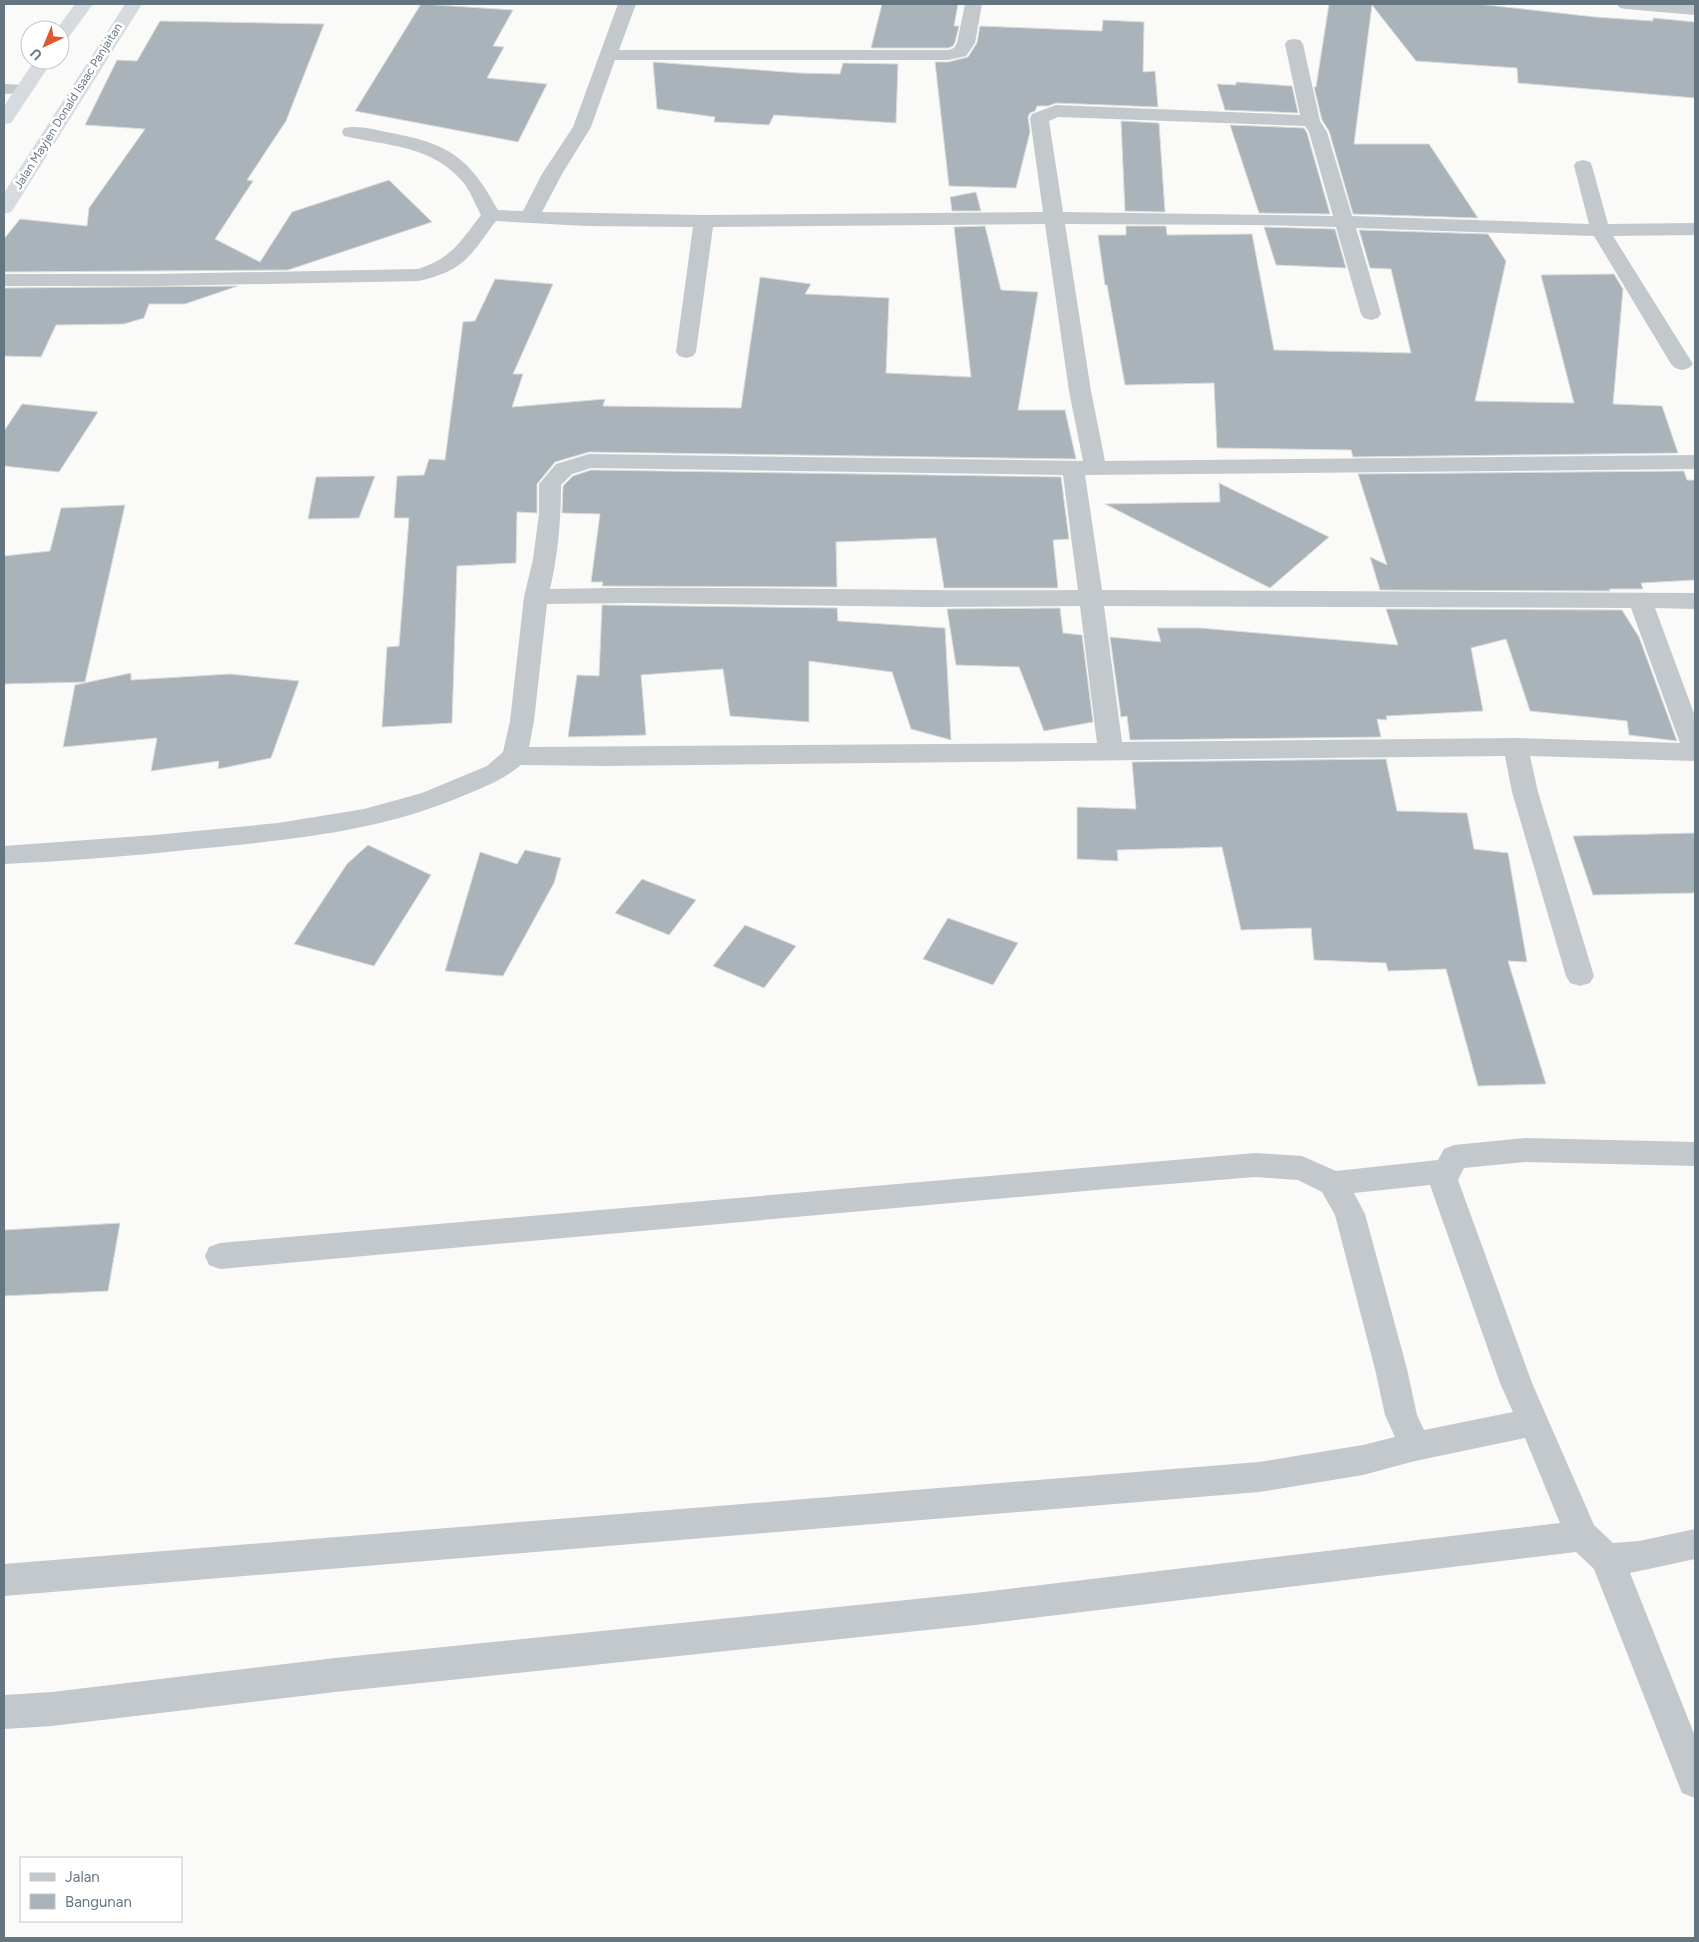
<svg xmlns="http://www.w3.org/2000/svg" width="1699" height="1942" font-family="Figtree,sans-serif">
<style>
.building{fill:#aab3b9;stroke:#dcdcda}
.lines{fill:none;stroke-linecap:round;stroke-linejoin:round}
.street{fill:#c3c8cc;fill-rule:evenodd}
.highway{fill:#d6dbdf;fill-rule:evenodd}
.labels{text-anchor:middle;stroke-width:5;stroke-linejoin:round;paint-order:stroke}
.far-street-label{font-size:12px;fill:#657683;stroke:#fff}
</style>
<rect width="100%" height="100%" fill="#fafaf8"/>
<!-- building -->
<path class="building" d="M421,4L513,10L493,46L504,47L487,78L547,84L518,142L355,111Z
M882,4H958L954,26H959L955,42L953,46L948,48H871Z
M1329,4H1478L1595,17L1653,21V18L1695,22V98L1518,83L1517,68L1416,61L1372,5L1354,144H1429L1478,218L1353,214L1329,131L1322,120L1314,87H1316Z
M1103,20L1144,22L1143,72L1155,71L1158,107L1056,103L1048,106H1037L1035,111L1030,113L1028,117L1030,132L1016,188L949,186L935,62H948L968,57L977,43L980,26L1102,31Z
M160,21L324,24L286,121L247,180L253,181L215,239L260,262L292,212L389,180L432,222L288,270L4,272V239L20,219L87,226L89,208L145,129L85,125L117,60L137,61Z
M653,62L799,73L840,74L843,63L898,64L896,123L774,115L769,125L714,122L715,117L657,109Z
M1236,82L1292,86L1298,113L1225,110L1217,84L1236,85Z
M1121,121L1159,123L1165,212L1125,211Z
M1230,125L1304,128L1307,133L1330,214L1259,213Z
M976,192L981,211H952L950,197Z
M985,226L1001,290L1038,292L1018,410H1065L1076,459L589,452L555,462L537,484V513L517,512L516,563L457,566L452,723L382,727L387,647L399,646L409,518H394L397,476L424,475L429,459L445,460L463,322L475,321L495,279L553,284L513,374H523L512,407L605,399L603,406L741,408L760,277L811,284L805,294L889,298L886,373L971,377L954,227Z
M1126,226H1166L1167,235L1252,234L1274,350L1411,353L1391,269L1370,268L1359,230L1488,234L1506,261L1475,401L1574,403L1541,275L1614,274L1623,289L1613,404L1662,406L1678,453L1353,457L1351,450L1217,448L1214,383L1125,385L1107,285H1105L1098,235H1126Z
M1264,227L1335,229L1346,268L1276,265Z
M238,286L185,304H149L144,318L124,324L56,325L41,357L4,356V288Z
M22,404L98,412L59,472L4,466V431Z
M591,470L1061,477L1069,539L1053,540L1058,588H944L936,538L836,542L837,587L602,586L603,582H591L600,514L562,513L563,486L573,476Z
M1684,471L1687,480H1695V580L1641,583L1643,589H1609L1610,591L1380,590L1370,557L1387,565L1358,474Z
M375,476L359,518L308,519L316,477Z
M1219,483L1329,537L1270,588L1105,504L1220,502Z
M125,505L85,682L4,684V556L50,551L61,508Z
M602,605L837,608L838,621L945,628L951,740L911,729L892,672L809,661V722L730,716L723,669L641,675L646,735L568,737L577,675L599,676Z
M1060,608L1063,633L1082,635L1093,722L1044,731L1019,667L956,665L947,609Z
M1386,609L1622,610L1639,637L1677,741L1629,735L1627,721L1530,711L1506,639L1471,648L1483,711L1386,716L1387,720L1377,719L1381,737L1130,740L1127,716L1121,717L1110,637L1161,642L1157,628H1200L1398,645Z
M131,673V680L230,674L299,681L271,758L218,769L219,761L151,771L157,738L63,747L75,685Z
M1386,759L1397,811L1467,813L1474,849L1508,853L1527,962L1508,961L1546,1084L1478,1086L1446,969L1388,971L1386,963L1314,960L1311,928L1241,930L1222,847L1117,850L1118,861L1077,859V807L1136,809L1132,762Z
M1695,833V893L1593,895L1573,836Z
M368,845L431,875L374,966L294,944L347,864Z
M525,850L561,858L554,883L503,976L445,971L480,852L517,864Z
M642,879L696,900L669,935L615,913Z
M948,918L1018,943L993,985L923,959Z
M745,925L796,946L764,988L713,966Z
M120,1223L108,1291L4,1296V1230Z"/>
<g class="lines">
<!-- street -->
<path class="street" d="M618,4H636L619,50H948L954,48L957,43L965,4H982L975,43L966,56L948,60H615L591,127L562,174L542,212L704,215L1043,212L1030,118L1032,114L1056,105L1300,115L1285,44L1288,40L1294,39L1300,40L1303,44L1320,121L1327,132L1352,216L1589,224L1574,166L1576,162L1583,160L1590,162L1592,166L1608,224L1695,223V235L1613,236L1693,364L1689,368L1682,370L1675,368L1671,364L1594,236L1356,228L1381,314L1378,318L1371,320L1364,318L1361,314L1336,227L1256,225L1065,224L1091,391L1105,461L1695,455V469L1085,475L1102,590L1695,593V609L1655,608L1695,716V761L1530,756L1538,792L1594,976L1590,983L1580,986L1570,983L1566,976L1512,792L1505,756L606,766L521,765C503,780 486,786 465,795C380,832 287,840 196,849C132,856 68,861 4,864V846L155,835L278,823L364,809L422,793L487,766L503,752L510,721L524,597L533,559L539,514V484L556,464L589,454L1083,461L1069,391L1045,224L713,227L696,352L693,356L686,358L679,356L676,352L693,227L586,226L496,221C469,257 465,270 419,281L157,286H4V274H157L418,269C452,258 460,242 481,215C475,204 470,190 462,181C431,145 387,146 344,136L342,132L344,128C357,125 373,129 386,132C447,143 468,155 498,210L523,211L542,174L573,127ZM1058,117L1305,126L1309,132L1333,216L1063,212L1049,121ZM591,468L1063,475L1078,590C902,592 726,585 550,589C558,555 561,521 561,485L572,474ZM631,603L929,607L1080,606L1097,743L529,747L534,721L547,604ZM1104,606L1631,608L1680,743L1516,738L1122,742Z
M1617,4L1695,5V15L1626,9L1620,8Z
M4,84L28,85L31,89L28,93L4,94Z
M1525,1138L1695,1142V1166L1525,1162L1464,1168L1458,1180L1532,1383L1594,1525L1613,1543L1639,1541L1695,1529V1559L1630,1573L1695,1736V1798L1682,1793L1594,1569L1576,1552L975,1625L335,1692L52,1726L4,1729V1695L52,1692L335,1658L975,1593L1560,1523L1525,1438L1415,1461L1363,1475L1259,1492L4,1596V1564L1259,1462L1363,1445L1395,1437L1385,1415L1375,1369L1335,1215L1322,1192L1298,1180L1255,1177L1107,1189L220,1269L209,1265L205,1256L209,1247L220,1243L1255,1153L1302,1156L1336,1171L1438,1160L1444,1149L1454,1145ZM1430,1185L1500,1383L1513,1412L1424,1430L1417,1415L1407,1369L1365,1214L1354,1193Z"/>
<!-- highway -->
<path class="highway" d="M75,4H93L66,41L60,42V30H56Z
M125,4H142L14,208L11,212L4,214V193Z
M35,60H53L11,123L4,124V106Z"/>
</g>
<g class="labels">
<!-- far-street labels -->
<g class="far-street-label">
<text transform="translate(68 106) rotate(-58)" y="4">Jalan Mayjen Donald Isaac Panjaitan</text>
</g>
</g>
<!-- border -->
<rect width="1699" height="1942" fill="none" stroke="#657683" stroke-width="10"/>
<!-- legend -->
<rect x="20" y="1857" width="162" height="65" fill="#ffffff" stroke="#c1c8cd"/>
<rect x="30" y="1873" width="25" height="8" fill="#c3c8cc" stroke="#c1c8cd"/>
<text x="65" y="1882" font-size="15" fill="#657683">Jalan</text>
<rect x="30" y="1894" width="25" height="15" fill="#aab3b9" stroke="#c1c8cd"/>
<text x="65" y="1907" font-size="15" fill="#657683">Bangunan</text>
<!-- north arrow -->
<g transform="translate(45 45) rotate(224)"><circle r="24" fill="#ffffff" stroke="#c1c8cd"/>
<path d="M0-4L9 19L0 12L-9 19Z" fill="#e4572e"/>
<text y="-8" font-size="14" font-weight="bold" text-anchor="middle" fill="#657683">U</text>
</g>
</svg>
